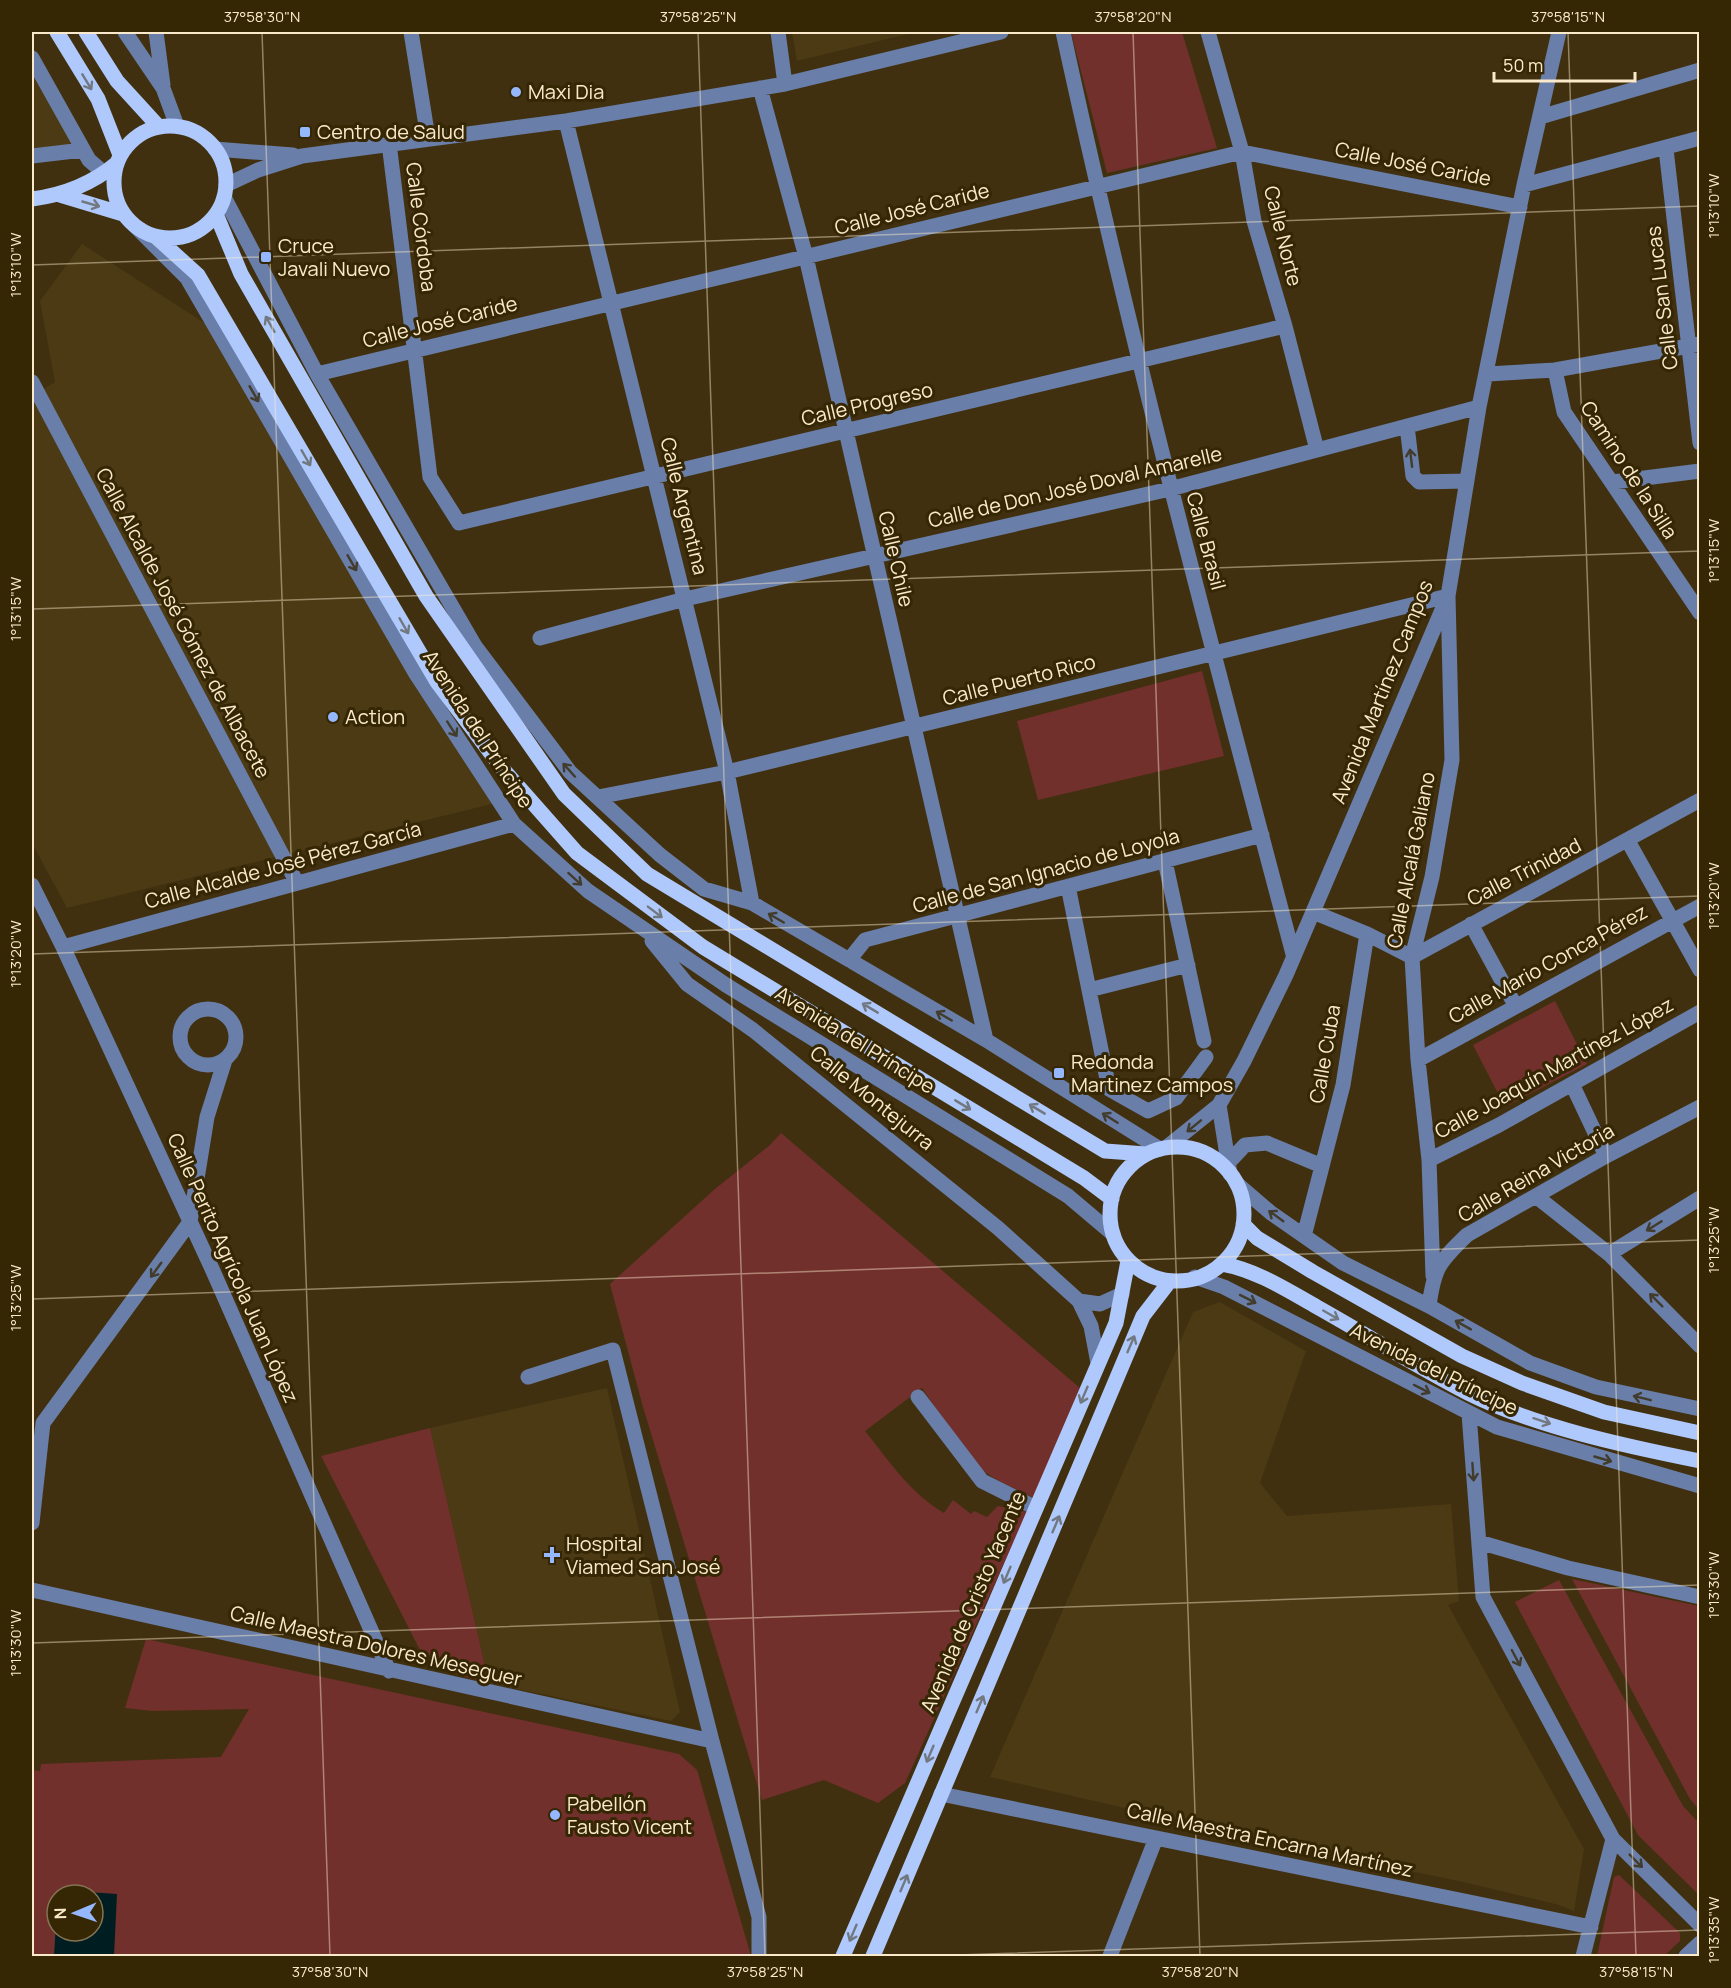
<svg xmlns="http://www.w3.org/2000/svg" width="1731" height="1988" font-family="Manrope,sans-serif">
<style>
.built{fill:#4c3a14}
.green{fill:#72302d;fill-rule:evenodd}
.water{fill:#001e21}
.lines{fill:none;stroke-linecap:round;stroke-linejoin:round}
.minor{stroke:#697ea8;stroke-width:15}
.major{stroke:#afc9fd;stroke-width:15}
.oneway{stroke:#727880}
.oneway2{stroke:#423c2d}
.ticks{fill:none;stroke:#faeacb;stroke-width:1.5;stroke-opacity:0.45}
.poi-dot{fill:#95b7fd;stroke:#352604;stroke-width:2}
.labels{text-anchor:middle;stroke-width:6;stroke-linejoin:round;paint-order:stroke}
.poi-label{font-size:20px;fill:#faeacb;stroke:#352604;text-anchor:start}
.street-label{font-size:20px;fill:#faeacb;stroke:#352604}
.neatline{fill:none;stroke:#faeacb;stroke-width:2}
.ticks-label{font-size:15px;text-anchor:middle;fill:#faeacb}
</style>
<rect width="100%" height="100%" fill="#40300f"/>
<!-- built -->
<path class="built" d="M792,32H916L797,61Z
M32,72L78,150L32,156Z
M82,244L217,331L500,802L67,908L32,843V396L55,382L40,301Z
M1220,1302L1306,1351L1260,1483L1287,1516L1451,1504L1459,1601L1448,1605L1584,1849L1574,1911L1559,1905L1459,1881L1312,1851L990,1777L1193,1312Z
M607,1388L680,1712L671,1721L489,1683L430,1428Z"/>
<!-- green -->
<path class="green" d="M1071,32H1182L1217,148L1107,173Z
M1202,671L1224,756L1038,800L1017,721Z
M1555,1001L1587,1064L1505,1107L1473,1045Z
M781,1133L1080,1388L1034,1498L997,1480L974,1465L922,1388L865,1431C890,1462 909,1492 944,1513L953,1500L971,1514L974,1511L987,1517L998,1506L1027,1512L905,1783L878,1803L824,1780L762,1800L643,1407L610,1284L715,1189L770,1145Z
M430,1428L489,1683C463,1676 437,1672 420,1650L321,1456Z
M1572,1579L1699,1606V1810L1690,1799Z
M1559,1580L1683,1806L1699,1823V1895L1638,1835L1515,1602Z
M146,1639L679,1754L697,1770L751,1956H32V1770L40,1771L41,1764L221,1757L249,1709L153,1711L125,1708ZM57,1895H93V1931H57Z
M1619,1875L1680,1933V1941L1664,1956H1597L1614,1877Z"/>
<!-- water -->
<path class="water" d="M58,1890L117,1894L114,1956H54L57,1907V1931H93V1895H58Z"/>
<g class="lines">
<!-- minor -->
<path class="minor" d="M125,32L163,88L177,126
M156,32L163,85
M411,32L428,138
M778,32L785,84
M1063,32C1130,342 1212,648 1293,954
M1208,32L1242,152L1254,221L1285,326L1317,450
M32,58L89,160L104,173
M760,88L806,257L986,1040
M1540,117L1700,70
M566,121L727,772L752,903
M389,143L430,477L459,523L1285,326
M215,149L293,155
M1666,149L1700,443
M32,156L83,150
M226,185L258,170L302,156L566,121L785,84L1001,32
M1524,185L1700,138
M224,197L317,374L475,646L570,772L660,855L704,889L752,903L986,1040L1160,1149
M136,227L187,278L416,674L514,824L588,891L726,985L1068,1196L1113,1234
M1555,370L1700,344
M317,374L1242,152L1520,207
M1488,374L1555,370L1564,412L1700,613
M32,382L297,883
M1407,426L1413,476L1419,482L1467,481
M1613,482L1700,471
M540,638L685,599L1170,489L1479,407
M598,797L727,772L1448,596L1452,760L1432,877L1412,957L1418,1060L1429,1160L1433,1276
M1628,841L1700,970
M1165,861L1204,1041
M32,885L63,947L213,1271L389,1671
M1068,886L1109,1089L1148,1111L1176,1098L1206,1057
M1471,924L1515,1005
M1367,934L1412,957L1700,800
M652,941L687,984L753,1030L998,1228L1079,1301L1091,1326L1098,1363
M63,947L514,824
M849,960L865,940L1262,835
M1089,990L1188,965
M180 1037a28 28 0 1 1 56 0a28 28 0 1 1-56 0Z
M1418,1060L1700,906
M1572,1084L1606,1156
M1219,1105L1230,1174
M1168,1146L1219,1105L1244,1061L1286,975L1448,596L1479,407L1524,185L1559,32
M1429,1160L1499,1125L1700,1012
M1228,1163L1245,1145L1267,1143L1322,1166
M1236,1183L1271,1213L1343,1263L1429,1306L1530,1363L1596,1387L1700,1409
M1537,1197L1609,1254L1700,1346
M1304,1236L1343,1085L1367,934L1313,912
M1609,1254L1700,1198
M1195,1277L1224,1287L1497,1427L1700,1486
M1079,1301L1100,1304L1122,1294
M1429,1306C1434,1268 1439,1262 1467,1235L1606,1156L1700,1107
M528,1377L613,1350L712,1741
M918,1397L982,1481L1036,1508
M1469,1414L1483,1597L1613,1839L1700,1925
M32,1523L43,1423L190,1222L207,1117L225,1060
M1479,1542L1568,1568L1700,1597
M32,1590L712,1741L759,1917V1956
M941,1794L1591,1927
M1110,1956L1156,1838
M1583,1956L1613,1839
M1686,1956L1700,1943"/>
<!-- major -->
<path class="major" d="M57,32L98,99L120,155
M86,32L117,81L159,127
M114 182a56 56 0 1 1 112 0a56 56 0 1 1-112 0Z
M60,195L123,214
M32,199C63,195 92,184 117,163
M216,214L241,274L426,596L564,794L647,874L1105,1151L1146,1154
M156,237L198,275L437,682L502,768L577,853L703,947L1084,1178L1112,1199
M1110 1214a67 67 0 1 1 134 0a67 67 0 1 1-134 0Z
M1243,1224L1257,1238L1313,1272L1462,1356L1522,1383L1604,1412L1700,1433
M1222,1264C1256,1270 1287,1290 1317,1307C1367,1335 1416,1366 1468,1393C1536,1427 1625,1446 1700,1461
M843,1956L1116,1323L1128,1261
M873,1956L1143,1316L1170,1281"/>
</g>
<!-- one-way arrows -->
<defs><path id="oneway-shaft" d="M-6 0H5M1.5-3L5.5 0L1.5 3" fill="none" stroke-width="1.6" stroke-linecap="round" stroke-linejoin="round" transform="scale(1.5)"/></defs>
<g class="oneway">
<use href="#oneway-shaft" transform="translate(87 82) rotate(59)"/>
<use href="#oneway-shaft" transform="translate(91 204) rotate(16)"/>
<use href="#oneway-shaft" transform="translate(270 324) rotate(-120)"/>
<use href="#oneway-shaft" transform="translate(306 458) rotate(60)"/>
<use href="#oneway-shaft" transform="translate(404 626) rotate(60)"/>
<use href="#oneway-shaft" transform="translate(655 912) rotate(37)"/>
<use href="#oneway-shaft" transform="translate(870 1008) rotate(-149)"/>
<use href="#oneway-shaft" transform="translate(963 1105) rotate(31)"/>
<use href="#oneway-shaft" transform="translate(1037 1109) rotate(-149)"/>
<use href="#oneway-shaft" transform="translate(1331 1315) rotate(30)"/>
<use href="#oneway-shaft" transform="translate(1131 1344) rotate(-67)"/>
<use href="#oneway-shaft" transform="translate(1084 1395) rotate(113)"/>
<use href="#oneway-shaft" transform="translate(1542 1421) rotate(18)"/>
<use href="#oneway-shaft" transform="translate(1056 1524) rotate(-67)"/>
<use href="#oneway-shaft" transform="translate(1007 1575) rotate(113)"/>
<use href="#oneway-shaft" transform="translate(980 1704) rotate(-67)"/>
<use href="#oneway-shaft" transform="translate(930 1754) rotate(113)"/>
<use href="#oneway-shaft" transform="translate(904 1883) rotate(-67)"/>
<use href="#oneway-shaft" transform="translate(853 1933) rotate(113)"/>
</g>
<g class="oneway2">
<use href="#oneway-shaft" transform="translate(254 394) rotate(60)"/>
<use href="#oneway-shaft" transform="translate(1411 458) rotate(-97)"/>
<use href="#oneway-shaft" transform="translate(352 563) rotate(60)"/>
<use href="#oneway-shaft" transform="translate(452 729) rotate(57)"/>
<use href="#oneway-shaft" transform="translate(569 770) rotate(-132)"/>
<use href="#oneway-shaft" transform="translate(575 879) rotate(42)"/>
<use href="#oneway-shaft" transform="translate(776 918) rotate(-150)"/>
<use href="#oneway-shaft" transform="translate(944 1016) rotate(-150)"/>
<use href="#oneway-shaft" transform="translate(1110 1118) rotate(-148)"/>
<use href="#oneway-shaft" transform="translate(1194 1126) rotate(141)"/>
<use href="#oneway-shaft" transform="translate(1276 1216) rotate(-144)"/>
<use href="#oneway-shaft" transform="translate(1654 1226) rotate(148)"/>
<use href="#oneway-shaft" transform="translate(156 1270) rotate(126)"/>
<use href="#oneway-shaft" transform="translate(1248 1299) rotate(27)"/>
<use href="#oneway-shaft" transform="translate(1656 1300) rotate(-135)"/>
<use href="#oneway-shaft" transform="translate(1463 1325) rotate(-151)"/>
<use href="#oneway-shaft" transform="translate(1422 1389) rotate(27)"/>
<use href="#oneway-shaft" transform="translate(1642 1398) rotate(-166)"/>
<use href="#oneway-shaft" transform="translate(1603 1459) rotate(16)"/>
<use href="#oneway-shaft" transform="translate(1473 1472) rotate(86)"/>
<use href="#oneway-shaft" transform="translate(1516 1658) rotate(62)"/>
<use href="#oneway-shaft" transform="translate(1636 1861) rotate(45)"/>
</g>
<!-- ticks -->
<path class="ticks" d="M262,32L330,1956M698,32L765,1956M1133,32L1200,1956M1568,32L1636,1956M32,265L1700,206M32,609L1700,551M32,954L1700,896M32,1299L1700,1240M32,1643L1700,1585M927,1956L1700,1930"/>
<!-- markers -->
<g class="poi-dot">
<circle cx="516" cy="92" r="6"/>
<rect x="299" y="126" width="12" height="12" rx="3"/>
<rect x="260" y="251" width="12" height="12" rx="3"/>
<circle cx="333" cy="717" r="6"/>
<rect x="1053" y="1067" width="12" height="12" rx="3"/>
<path d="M549 1546h6v6h6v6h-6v6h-6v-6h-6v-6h6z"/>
<circle cx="555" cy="1815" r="6"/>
</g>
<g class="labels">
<!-- poi labels -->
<g class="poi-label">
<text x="528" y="99">Maxi Dia</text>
<text x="317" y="139">Centro de Salud</text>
<text x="278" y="253">Cruce<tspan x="278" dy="23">Javali Nuevo</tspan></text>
<text x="345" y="724">Action</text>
<text x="1071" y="1069">Redonda<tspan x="1071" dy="23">Martinez Campos</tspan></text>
<text x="566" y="1551">Hospital<tspan x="566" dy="23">Viamed San José</tspan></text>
<text x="567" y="1811">Pabellón<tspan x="567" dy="23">Fausto Vicent</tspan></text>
</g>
<!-- street labels -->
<g class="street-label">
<text transform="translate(1413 164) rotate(11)" y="7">Calle José Caride</text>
<text transform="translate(912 209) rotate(-14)" y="7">Calle José Caride</text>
<text transform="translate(421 227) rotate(83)" y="7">Calle Córdoba</text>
<text transform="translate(1283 236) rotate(76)" y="7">Calle Norte</text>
<text transform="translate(1662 298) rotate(-97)" y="7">Calle San Lucas</text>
<text transform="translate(440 322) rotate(-14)" y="7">Calle José Caride</text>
<text transform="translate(867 404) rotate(-13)" y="7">Calle Progreso</text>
<text transform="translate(1629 470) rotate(57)" y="7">Camino de la Silla</text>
<text transform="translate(1075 487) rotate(-13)" y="7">Calle de Don José Doval Amarelle</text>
<text transform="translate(684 506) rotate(76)" y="7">Calle Argentina</text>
<text transform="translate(1206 541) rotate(75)" y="7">Calle Brasil</text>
<text transform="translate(896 559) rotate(77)" y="7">Calle Chile</text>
<text transform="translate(183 623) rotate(62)" y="7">Calle Alcalde José Gómez de Albacete</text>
<text transform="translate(1019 680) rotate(-14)" y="7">Calle Puerto Rico</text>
<text transform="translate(1382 692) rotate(-68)" y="7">Avenida Martínez Campos</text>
<text transform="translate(478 729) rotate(57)" y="7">Avenida del Príncipe</text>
<text transform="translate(1411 860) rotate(-79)" y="7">Calle Alcalá Galiano</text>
<text transform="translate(283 865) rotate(-15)" y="7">Calle Alcalde José Pérez García</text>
<text transform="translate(1046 871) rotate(-15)" y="7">Calle de San Ignacio de Loyola</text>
<text transform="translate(1524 872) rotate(-27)" y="7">Calle Trinidad</text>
<text transform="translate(1548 964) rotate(-29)" y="7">Calle Mario Conca Pérez</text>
<text transform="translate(855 1040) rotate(32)" y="7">Avenida del Príncipe</text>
<text transform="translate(1325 1054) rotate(-80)" y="7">Calle Cuba</text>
<text transform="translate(1554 1068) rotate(-29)" y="7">Calle Joaquín Martínez López</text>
<text transform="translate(872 1098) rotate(39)" y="7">Calle Montejurra</text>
<text transform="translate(1536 1173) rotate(-30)" y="7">Calle Reina Victoria</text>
<text transform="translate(233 1268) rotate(66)" y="7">Calle Perito Agrícola Juan López</text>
<text transform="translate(1434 1369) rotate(26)" y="7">Avenida del Príncipe</text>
<text transform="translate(973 1602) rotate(-67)" y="7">Avenida de Cristo Yacente</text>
<text transform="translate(376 1646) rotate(13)" y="7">Calle Maestra Dolores Meseguer</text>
<text transform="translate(1270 1840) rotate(12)" y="7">Calle Maestra Encarna Martínez</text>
</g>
</g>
<!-- border -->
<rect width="1731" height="1988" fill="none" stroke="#352604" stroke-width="66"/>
<!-- north arrow -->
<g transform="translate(75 1913) rotate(268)"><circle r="28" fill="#352604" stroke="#847454" stroke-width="1.5"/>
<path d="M0-4.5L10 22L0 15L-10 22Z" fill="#95b7fd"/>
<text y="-9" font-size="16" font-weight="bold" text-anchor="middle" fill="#faeacb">N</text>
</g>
<!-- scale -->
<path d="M1494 72v9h141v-9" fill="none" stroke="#faeacb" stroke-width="3"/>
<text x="1503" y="72" font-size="18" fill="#faeacb" stroke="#352604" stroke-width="4.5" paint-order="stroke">50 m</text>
<rect x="33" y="33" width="1665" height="1922" class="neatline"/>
<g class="ticks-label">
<text x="262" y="22">37°58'30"N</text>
<text x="698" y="22">37°58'25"N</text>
<text x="1133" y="22">37°58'20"N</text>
<text x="1568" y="22">37°58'15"N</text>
<text transform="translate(1714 206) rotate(-90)" y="5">1°13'10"W</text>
<text transform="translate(16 265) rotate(-90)" y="5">1°13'10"W</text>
<text transform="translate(1714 551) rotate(-90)" y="5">1°13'15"W</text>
<text transform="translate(16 609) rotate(-90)" y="5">1°13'15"W</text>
<text transform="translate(1714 896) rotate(-90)" y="5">1°13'20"W</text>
<text transform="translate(16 954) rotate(-90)" y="5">1°13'20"W</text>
<text transform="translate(1714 1240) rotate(-90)" y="5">1°13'25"W</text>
<text transform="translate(16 1298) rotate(-90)" y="5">1°13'25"W</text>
<text transform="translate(1714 1585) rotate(-90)" y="5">1°13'30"W</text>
<text transform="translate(16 1643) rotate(-90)" y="5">1°13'30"W</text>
<text transform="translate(1714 1930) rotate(-90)" y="5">1°13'35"W</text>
<text x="330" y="1977">37°58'30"N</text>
<text x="765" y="1977">37°58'25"N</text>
<text x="1200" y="1977">37°58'20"N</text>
<text x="1636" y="1977">37°58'15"N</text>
</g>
</svg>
